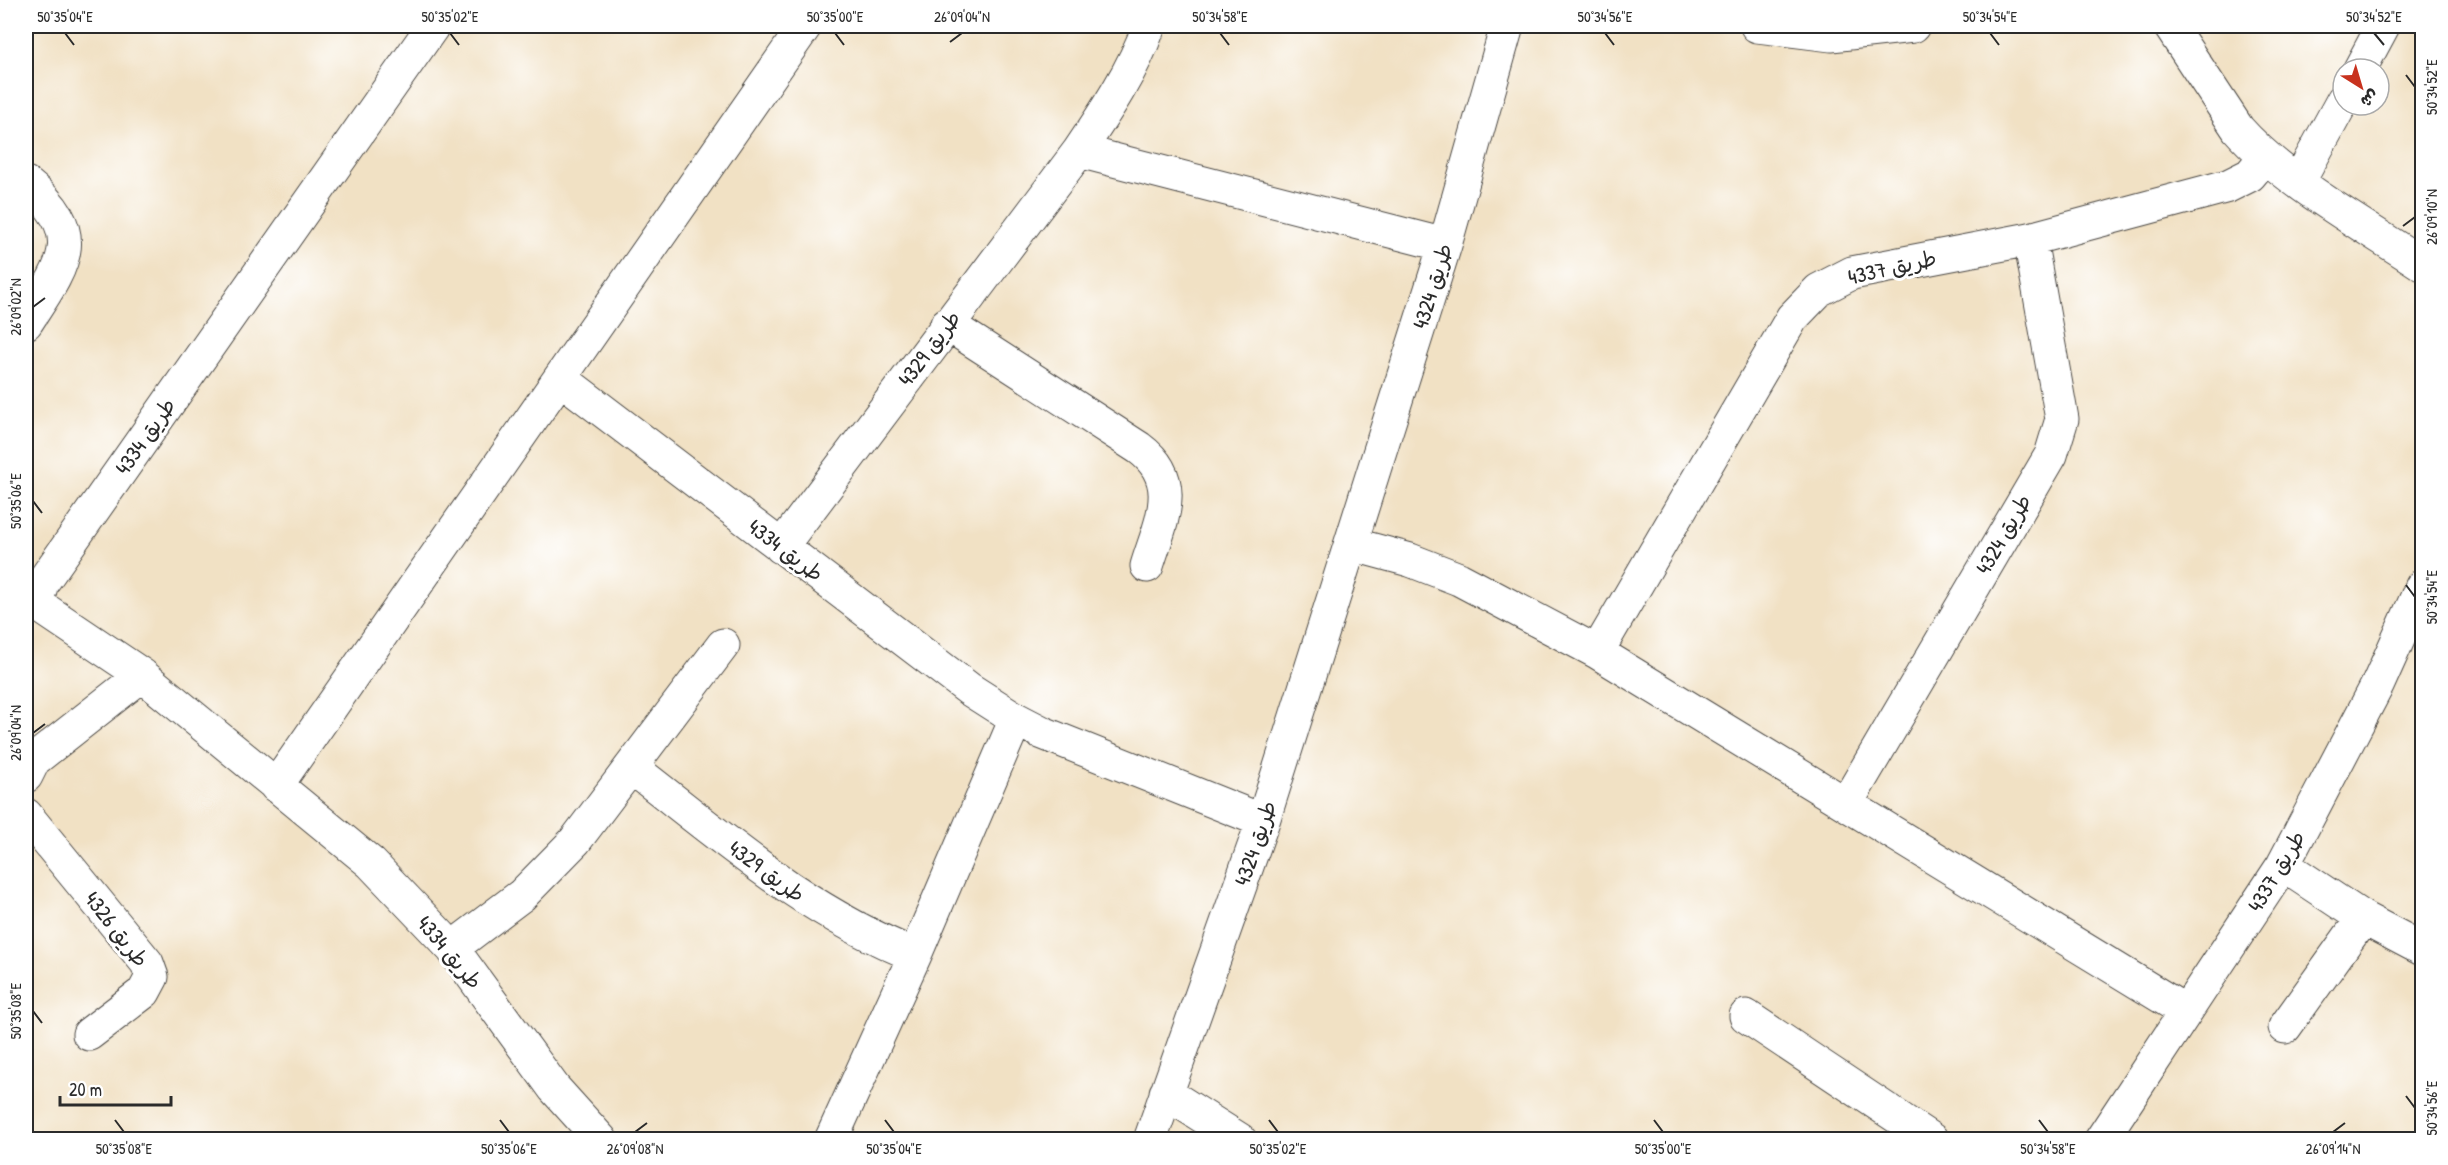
<svg xmlns="http://www.w3.org/2000/svg" width="2448" height="1165" font-family="'Patrick Hand','Playpen Sans Arabic',sans-serif">
<style>
.lines{fill:none;stroke-linecap:round;stroke-linejoin:round}
.minor-casing{stroke:#494642;stroke-width:35}
.minor{stroke:#fff;stroke-width:33}
.ticks{fill:none;stroke:#2b2b2b;stroke-width:2}
.labels{text-anchor:middle;stroke-width:6;stroke-linejoin:round;paint-order:stroke}
.street-label{font-size:22px;fill:#2b2b2b;stroke:#fff}
.neatline{fill:none;stroke:#2b2b2b;stroke-width:2}
.ticks-label{font-size:15px;text-anchor:middle;fill:#2b2b2b}
</style>
<rect width="100%" height="100%" fill="#fff"/>
<filter id="ink" filterUnits="userSpaceOnUse"><feTurbulence type="fractalNoise" baseFrequency=".0167" numOctaves="2"/><feDisplacementMap in="SourceGraphic" scale="12" xChannelSelector="R" yChannelSelector="G"/><feConvolveMatrix kernelMatrix="1 2 1 2 8 2 1 2 1" color-interpolation-filters="sRGB"/></filter>
<filter id="wash" filterUnits="userSpaceOnUse"><feTurbulence type="fractalNoise" baseFrequency=".008" numOctaves="4" result="noise"/><feDisplacementMap in="SourceGraphic" scale="24" xChannelSelector="R" yChannelSelector="G"/><feGaussianBlur stdDeviation="1.35" result="paint"/><feColorMatrix in="noise" values="0 0 0 0 0 0 0 0 0 0 0 0 0 0 0 0 0 1.4 0 .05"/><feComposite in="paint" operator="in"/></filter>
<g filter="url(#wash)">
<rect width="100%" height="100%" fill="#f1e1c4"/>
</g>
<g filter="url(#ink)">
<g class="lines">
<!-- minor casing -->
<g class="minor-casing">
<path id="minor" d="M433,26L42,583L37,600L44,609L142,675L371,863L452,948L554,1088L601,1140
M1757,26L1831,35L1913,26
M2170,26L2238,129C2285,182 2362,224 2422,264
M2360,69L2383,26
M1079,151L1445,245
M2299,181L2343,100
M26,183C90,234 63,266 26,323
M947,324L1139,448C1184,481 1160,523 1147,566
M560,378L969,689L1016,719L1043,733L1263,821
M1351,544L1410,560L1459,579L1597,652L2185,1011
M781,547L1079,151C1106,111 1133,71 1149,26
M1597,652L1792,318L1819,290L1852,273L2030,239L2228,186L2250,175L2265,157
M631,767C723,838 806,912 915,955
M26,776L34,760L142,675
M276,786L805,26
M1846,804L2051,455L2062,419L2030,239
M26,815L147,963L152,977L144,992L89,1034
M2283,865L2363,918L2422,949
M452,948L522,895L575,841L723,645
M1746,1016L1932,1140
M2285,1027L2363,918
M1166,1093L1240,1140
M831,1140L915,955L1016,719
M1150,1140L1263,821L1445,245L1507,26
M2101,1140L2283,865L2378,684L2422,586"/>
</g>
<!-- minor -->
<use href="#minor" class="minor"/>
</g>
</g>
<!-- ticks -->
<path class="ticks" d="M65,33L74,45M450,33L459,45M835,33L844,45M1220,33L1229,45M1605,33L1614,45M1990,33L1999,45M2374,33L2384,45M950,42L962,33M2406,75L2415,87M2403,226L2415,217M33,307L45,298M33,501L42,513M2406,585L2415,597M33,733L45,724M33,1011L42,1023M2406,1096L2415,1108M115,1120L124,1132M500,1120L509,1132M885,1120L894,1132M1269,1120L1278,1132M1654,1120L1663,1132M2039,1120L2048,1132M635,1132L647,1123M2333,1132L2345,1123"/>
<g class="labels">
<!-- street labels -->
<g class="street-label">
<text transform="translate(1892 267) rotate(-13)" y="8">طريق 4337</text>
<text transform="translate(1432 286) rotate(-73)" y="8">طريق 4324</text>
<text transform="translate(929 348) rotate(-53)" y="8">طريق 4329</text>
<text transform="translate(145 436) rotate(-55)" y="8">طريق 4334</text>
<text transform="translate(2003 534) rotate(-60)" y="8">طريق 4324</text>
<text transform="translate(786 550) rotate(37)" y="8">طريق 4334</text>
<text transform="translate(1255 843) rotate(-71)" y="8">طريق 4324</text>
<text transform="translate(767 871) rotate(36)" y="8">طريق 4329</text>
<text transform="translate(2276 871) rotate(-59)" y="8">طريق 4337</text>
<text transform="translate(117 929) rotate(52)" y="8">طريق 4326</text>
<text transform="translate(450 952) rotate(50)" y="8">طريق 4334</text>
</g>
</g>
<!-- margin -->
<rect width="2448" height="1165" fill="none" stroke="#fff" stroke-width="66"/>
<!-- north arrow -->
<g transform="translate(2361 87) rotate(143)"><circle r="28" fill="#ffffff" stroke="#aaaaaa" stroke-width="1.5"/>
<path d="M0-4.5L10 22L0 15L-10 22Z" fill="#c8321e"/>
<text y="-9" font-size="16" font-weight="bold" text-anchor="middle" fill="#2b2b2b">ش</text>
</g>
<!-- scale -->
<path d="M60 1096v9h111v-9" fill="none" stroke="#2b2b2b" stroke-width="3"/>
<text x="69" y="1096" font-size="18" fill="#2b2b2b" stroke="#ffffff" stroke-width="4.5" paint-order="stroke">20 m</text>
<rect x="33" y="33" width="2382" height="1099" class="neatline"/>
<g class="ticks-label">
<text x="65" y="22">50°35'04"E</text>
<text x="450" y="22">50°35'02"E</text>
<text x="835" y="22">50°35'00"E</text>
<text x="962" y="22">26°09'04"N</text>
<text x="1220" y="22">50°34'58"E</text>
<text x="1605" y="22">50°34'56"E</text>
<text x="1990" y="22">50°34'54"E</text>
<text x="2374" y="22">50°34'52"E</text>
<text transform="translate(2432 87) rotate(-90)" y="5">50°34'52"E</text>
<text transform="translate(2432 217) rotate(-90)" y="5">26°09'10"N</text>
<text transform="translate(16 307) rotate(-90)" y="5">26°09'02"N</text>
<text transform="translate(16 501) rotate(-90)" y="5">50°35'06"E</text>
<text transform="translate(2432 597) rotate(-90)" y="5">50°34'54"E</text>
<text transform="translate(16 733) rotate(-90)" y="5">26°09'04"N</text>
<text transform="translate(16 1011) rotate(-90)" y="5">50°35'08"E</text>
<text transform="translate(2432 1108) rotate(-90)" y="5">50°34'56"E</text>
<text x="124" y="1154">50°35'08"E</text>
<text x="509" y="1154">50°35'06"E</text>
<text x="635" y="1154">26°09'08"N</text>
<text x="894" y="1154">50°35'04"E</text>
<text x="1278" y="1154">50°35'02"E</text>
<text x="1663" y="1154">50°35'00"E</text>
<text x="2048" y="1154">50°34'58"E</text>
<text x="2333" y="1154">26°09'14"N</text>
</g>
</svg>
